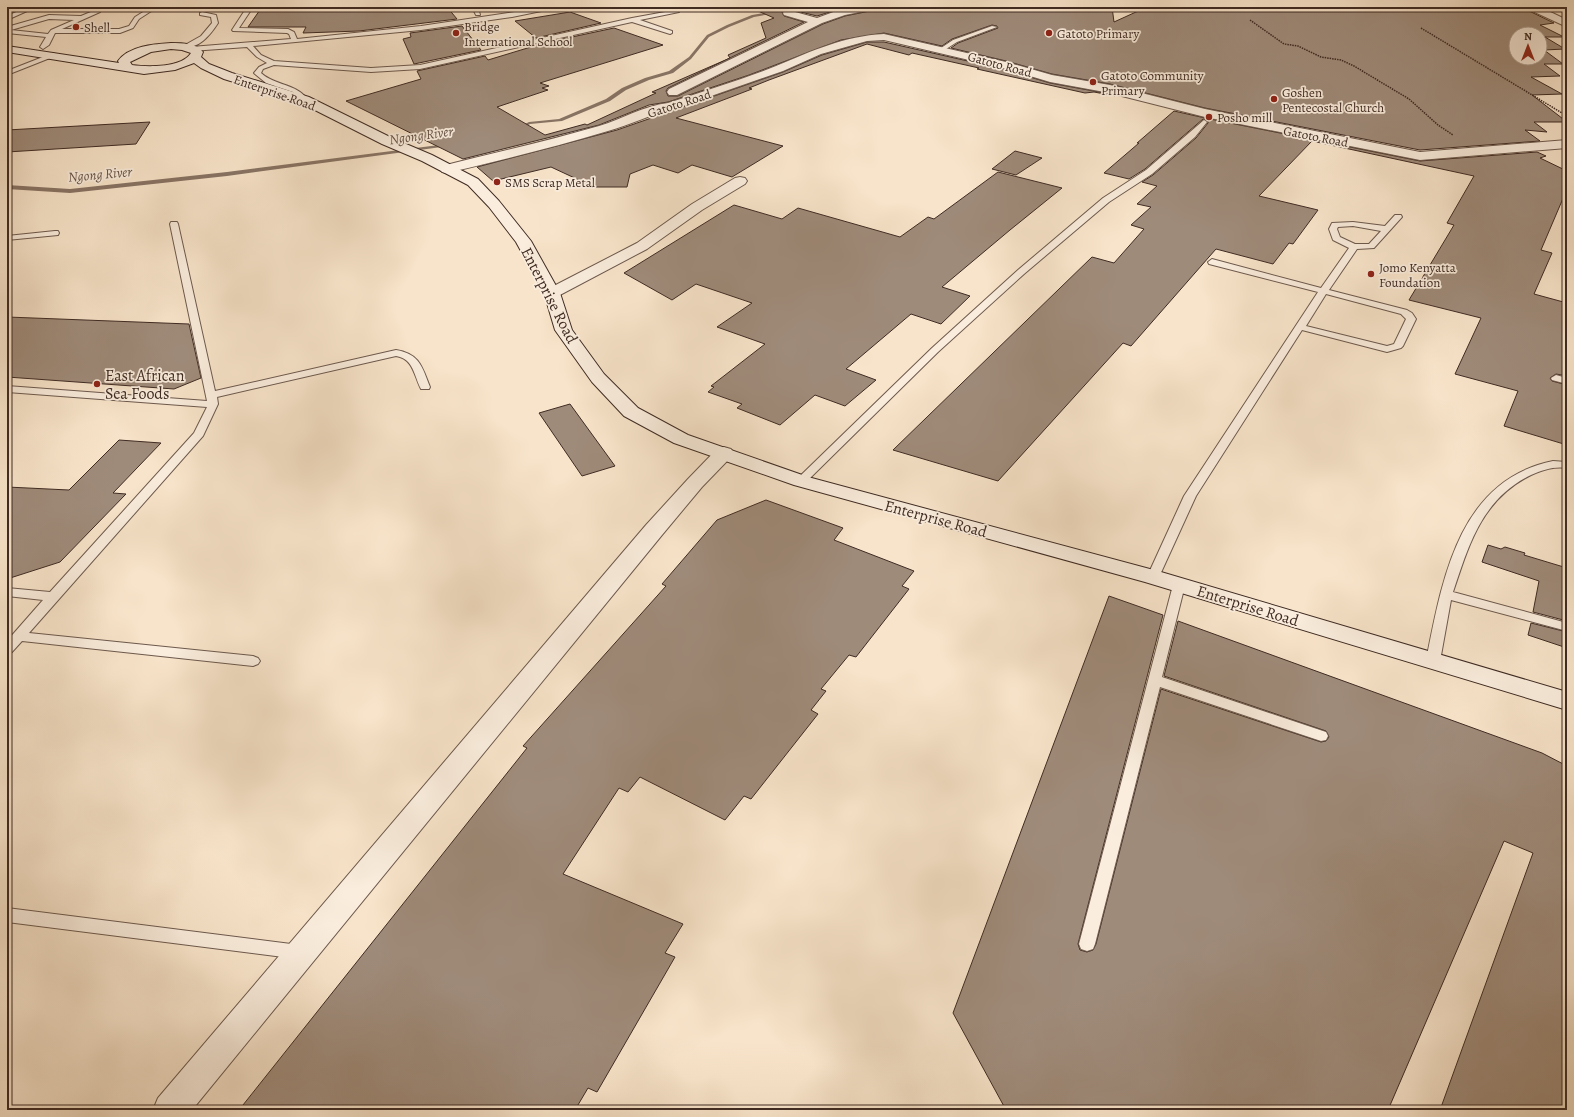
<svg xmlns="http://www.w3.org/2000/svg" width="1574" height="1117" font-family="Alegreya,serif">
<style>
.lines{fill:none;stroke-linecap:round;stroke-linejoin:round}
.stream{fill:#887465;fill-rule:evenodd}
.building{fill:#9f8b7a;stroke:#3f2b23;fill-rule:evenodd}
.service-casing{stroke:#6d594d;stroke-width:2}
.minor-casing{stroke:#6d594d;stroke-width:2}
.secondary-casing{stroke:#3f2b23;stroke-width:2}
.path{stroke:#3f2b23;stroke-width:1.5;stroke-dasharray:1.5 1;stroke-linecap:butt}
.service{fill:#faeddd;fill-rule:evenodd}
.minor{fill:#faeddd;fill-rule:evenodd}
.secondary{fill:#faeddd;fill-rule:evenodd}
.poi-dot{fill:#8f2418;stroke:#faeddd;stroke-width:1.5}
.labels{text-anchor:middle;stroke-width:3.5;stroke-linejoin:round;paint-order:stroke}
.far-poi-label{font-size:13px;fill:#3f2b23;stroke:#faeddd;text-anchor:start}
.far-street-label{font-size:13px;fill:#3f2b23;stroke:#faeddd}
.far-water-label{font-size:14px;font-style:italic;fill:#645044;stroke:#faeddd}
.street-label{font-size:16px;fill:#3f2b23;stroke:#faeddd}
.poi-label{font-size:16px;fill:#3f2b23;stroke:#faeddd;text-anchor:start}
</style>
<rect width="100%" height="100%" fill="#f8e4ca"/>
<filter id="stains"><feTurbulence type="fractalNoise" baseFrequency=".005" numOctaves="4"/><feColorMatrix values="0 0 0 0 .2 0 0 0 0 .09 0 0 0 0 .02 0 0 0 .5 -.17"/></filter>
<radialGradient id="worn" r=".72"><stop offset=".6" stop-color="#630" stop-opacity="0"/><stop offset="1" stop-color="#630" stop-opacity=".3"/></radialGradient>
<g class="lines">
<!-- stream -->
<path class="stream" d="M799,7H808L754,17L729,27L709,37L691,59L673,73L649,80L626,90L610,101L562,121L530,124L519,130L515,129L529,122L559,119L606,99L622,88L645,78L669,71L689,57L707,35L727,25L752,15Z
M447,144H449V146L227,176L70,193L7,189V185L70,189L227,172Z"/>
</g>
<!-- building -->
<path class="building" d="M262,7H447L457,19L359,31L303,33L306,27H248Z
M749,7H846L817,16L788,9L784,10L782,12L784,16L804,22L668,88L666,91L668,96H678L823,24L845,16L875,10L877,7H1112L1114,22L1147,7H1526L1527,10L1554,23L1540,25L1564,37H1545L1565,49L1544,50L1563,64H1544L1560,76L1531,77L1562,94L1532,95L1567,122H1534L1547,132L1525,130L1540,141L1420,150L1205,108L1110,84L1052,74L1006,61L951,48L958,43L998,28L997,26L992,25L952,39L942,46L884,33L841,40L749,75L668,102L649,105L599,125L463,159L346,101L421,79L417,71L485,56L488,60L544,43L614,28L663,45L540,83L549,86L542,88L548,90L497,107L545,135L585,124L587,125L656,93L652,92L730,58L728,55L766,38L761,23L774,18ZM1516,34H1540V58H1516Z
M570,12L601,23L536,38L515,21Z
M462,26L481,50L414,64L403,39L411,37L410,33Z
M867,42H884L1003,69L1050,83L1110,94L1115,96L1094,92L1085,93L977,69L979,68L912,53L909,55L867,44L769,80L749,88L752,89L676,118L783,146L732,177L692,165L678,173L653,165L630,174L627,187H594L551,167L493,181L477,167L617,130L783,72L822,55Z
M1174,111L1205,118L1420,161L1537,152L1546,156L1540,158L1567,171V189L1541,250L1552,253L1534,294L1567,303V376L1556,374L1550,378L1552,381L1567,385V445L1504,426L1518,391L1455,374L1481,318L1409,300L1454,225L1447,223L1474,176L1312,141L1259,196L1318,210L1293,244L1289,243L1273,264L1216,249L1131,346L1123,343L998,481L893,450L1092,257L1114,263L1144,229L1131,225L1151,207L1137,204L1157,186L1142,182L1153,175L1196,138L1208,123V121L1203,119L1145,169L1129,179L1104,173L1139,143H1137Z
M150,122L136,144L7,152V130Z
M1015,151L1042,158L1016,175L992,169Z
M998,172L1062,188L1010,230L942,287L970,296L941,324L911,314L846,369L876,380L845,406L815,395L780,425L737,408L742,404L708,392L714,387L711,386L765,344L717,327L752,303L696,284L672,300L624,273L734,205L782,219L798,208L900,237L928,217L934,219Z
M7,317L189,324L201,378L174,389L7,377Z
M570,404L615,466L582,476L539,413Z
M119,440L161,443L113,493L126,494L60,562L7,579V487L69,490Z
M766,500L843,528L834,540L914,571L902,586L909,589L856,657L849,655L821,689L826,691L811,710L818,714L751,799L744,796L725,820L640,777L628,792L619,788L563,874L683,924L665,953L675,957L597,1092L588,1088L575,1110H239L527,748L523,746L666,586L662,584L717,520Z
M1488,545L1501,549L1505,547L1525,553L1524,555L1567,568V621L1533,612L1539,581L1482,562Z
M1109,596L1163,615L1078,944L1080,950L1087,952L1093,950L1096,944L1161,689L1321,742L1326,741L1329,737L1326,731L1164,676L1178,621L1542,753L1567,766V1110H1440L1533,853L1504,841L1388,1110H1006L953,1013Z
M1531,623L1567,632V648L1528,635Z"/>
<g class="lines">
<!-- service casing -->
<g class="service-casing">
<path id="service" d="M28,7H36L7,20V16Z
M151,7L156,8L139,19L133,28L120,33H55L49,45L43,49L40,47L46,37L7,33V27L49,15L81,16L98,9L100,10V12L62,29H119L129,26L135,17ZM49,19L74,20L51,30L48,34L11,30Z
M247,7H253L239,28L288,29L294,32L297,39L421,26L548,7H561L512,17L421,30L253,46L261,55L274,61L371,68L420,65L632,18L676,10L679,12L640,20L672,31V33L670,34L632,22L420,69L371,72L274,65L263,69L261,73C275,86 296,83 308,100L305,102L293,92L266,83L255,74L254,73L259,67L267,63L257,57L247,47L191,51L188,49L191,47L291,39L289,34L287,33L233,31L232,30Z
M472,7H478L480,15H476Z
M202,12L216,15L218,23C211,34 199,49 185,47V45L201,36L212,23L211,17L200,15V13Z
M992,26L997,27L957,42L943,51L938,50L953,40Z
M53,53L55,54V56L7,75V71Z
M1204,120L1207,122L1195,137L1152,174L1109,202L1024,274L938,352L805,483H797L795,481L797,479L932,348L1018,270L1103,198L1146,170Z
M1395,215H1401L1402,217L1374,248L1357,249L1329,290L1407,310L1412,313L1416,319L1403,346L1401,348L1387,352L1302,330L1196,496L1159,577L1157,580H1149L1147,577L1184,496L1318,292L1209,264L1208,262L1212,259L1321,288L1349,248L1333,240L1329,229L1332,223L1353,222L1385,226ZM1353,226L1381,231L1369,244H1355L1340,237L1337,229L1338,227ZM1326,294L1401,314L1406,319L1394,344L1387,346L1306,326Z
M171,222H177L178,224L215,391L396,350C420,354 422,367 430,387L429,389H421C414,376 414,359 396,356L217,397L218,404L203,436L29,633L253,656L258,658L260,661L258,664L253,666L22,641L12,652L7,654V641L43,600L7,596V588L50,592L194,433L207,407L7,392V386L207,401L170,224Z
M55,231H58L59,233L58,235L7,240V236Z
M1556,375L1567,378V384L1552,380L1551,378Z
M1553,461L1567,462V468C1554,466 1543,470 1531,475C1482,499 1469,544 1453,592L1567,623V631L1451,600L1440,661L1438,664L1433,666L1428,664L1426,661C1442,581 1458,480 1553,461Z
M1179,581L1183,582L1185,585L1162,677L1326,732L1328,736L1326,740L1321,741L1160,687L1095,944L1093,949L1087,951L1081,949L1079,944L1173,585L1175,582Z
M7,908L299,945L305,947L307,952L305,957L299,959L7,922Z"/>
</g>
<!-- minor casing -->
<g class="minor-casing">
<path id="minor" d="M854,7H876L875,9L845,15L822,23L677,95H669L667,92L669,89L808,22L784,15L783,13L784,11L788,10L817,18L839,10Z
M1527,7H1540L1567,20V27L1528,9Z
M884,34L1006,62L1052,75L1110,85L1205,109L1420,152L1567,140V148L1420,160L1205,117L1110,93L1050,82L1003,68L884,40L867,41L821,54L783,71L674,109C651,114 630,125 608,131C555,147 501,160 447,173L442,172L440,169L442,166C494,153 547,141 599,126C622,119 643,106 668,103C704,91 741,80 776,66C812,51 844,36 884,34Z
M740,177L745,178L747,181L745,184L702,210L647,249L558,296L552,298L546,296L544,293L546,290L637,243L692,204L735,178Z
M724,447L731,449L734,453L731,457L702,487L662,535L192,1110H153L158,1098L646,525L688,479L717,449Z"/>
</g>
<!-- secondary casing -->
<g class="secondary-casing">
<path id="secondary" d="M171,43C182,43 196,43 203,52L201,57L209,64L232,73L309,97L392,138L432,155L478,179L499,201L531,241L560,293L572,330L604,374L638,408L688,435L808,477L1161,572L1567,692V710L1145,582L794,485L674,443L624,416L592,382L555,330L544,293L516,242L489,207L468,185L422,161L382,144L301,103L224,79L201,68L194,63L175,70L144,74L7,52V46L119,63L118,61C129,46 154,44 171,43ZM171,49L182,50L191,53C182,68 147,67 132,65L130,62L151,52Z"/>
</g>
<!-- path -->
<path class="path" d="M1250,20L1284,44L1298,46L1321,57L1341,60L1354,66L1409,99L1438,125L1453,135
M1421,28L1567,116"/>
<!-- service -->
<use href="#service" class="service"/>
<!-- minor -->
<use href="#minor" class="minor"/>
<!-- secondary -->
<use href="#secondary" class="secondary"/>
</g>
<!-- markers -->
<g class="poi-dot">
<circle cx="76" cy="27" r="4"/>
<circle cx="456" cy="33" r="4"/>
<circle cx="1049" cy="33" r="4"/>
<circle cx="1093" cy="82" r="4"/>
<circle cx="1274" cy="99" r="4"/>
<circle cx="1209" cy="117" r="4"/>
<circle cx="497" cy="182" r="4"/>
<circle cx="1371" cy="274" r="4"/>
<circle cx="97" cy="384" r="4"/>
</g>
<g class="labels">
<!-- far-poi labels -->
<g class="far-poi-label">
<text x="464" y="31">Bridge<tspan x="464" dy="15">International School</tspan></text>
<text x="84" y="32">Shell</text>
<text x="1057" y="38">Gatoto Primary</text>
<text x="1101" y="80">Gatoto Community<tspan x="1101" dy="15">Primary</tspan></text>
<text x="1282" y="97">Goshen<tspan x="1282" dy="15">Pentecostal Church</tspan></text>
<text x="1217" y="122">Posho mill</text>
<text x="505" y="187">SMS Scrap Metal</text>
<text x="1379" y="272">Jomo Kenyatta<tspan x="1379" dy="15">Foundation</tspan></text>
</g>
<!-- far-street labels -->
<g class="far-street-label">
<text transform="translate(1000 64) rotate(15)" y="5">Gatoto Road</text>
<text transform="translate(275 92) rotate(19)" y="5">Enterprise Road</text>
<text transform="translate(679 103) rotate(-18)" y="5">Gatoto Road</text>
<text transform="translate(1316 136) rotate(11)" y="5">Gatoto Road</text>
</g>
<!-- far-water labels -->
<g class="far-water-label">
<text transform="translate(421 135) rotate(-8)" y="5">Ngong River</text>
<text transform="translate(100 174) rotate(-5)" y="5">Ngong River</text>
</g>
<!-- street labels -->
<g class="street-label">
<text transform="translate(550 295) rotate(63)" y="6">Enterprise Road</text>
<text transform="translate(936 518) rotate(15)" y="6">Enterprise Road</text>
<text transform="translate(1248 605) rotate(17)" y="6">Enterprise Road</text>
</g>
<!-- poi labels -->
<g class="poi-label">
<text x="105" y="381">East African<tspan x="105" dy="18">Sea Foods</tspan></text>
</g>
</g>
<!-- margin -->
<rect width="1574" height="1117" fill="none" stroke="#f8e4ca" stroke-width="24"/>
<rect x="8" y="8" width="1558" height="1101" fill="none" stroke="#3f2b23" stroke-width="2"/>
<rect x="12" y="12" width="1550" height="1093" fill="none" stroke="#3f2b23"/>
<!-- north arrow -->
<g transform="translate(1528 46)"><circle r="19" fill="#faeddd" stroke="#af9f93"/>
<path d="M0-3L7 15L0 10L-7 15Z" fill="#8f2418"/>
<text y="-6" font-size="11" font-weight="bold" text-anchor="middle" fill="#3f2b23">N</text>
</g>
<rect width="100%" height="100%" filter="url(#stains)"/>
<rect width="100%" height="100%" fill="url(#worn)"/>
</svg>
